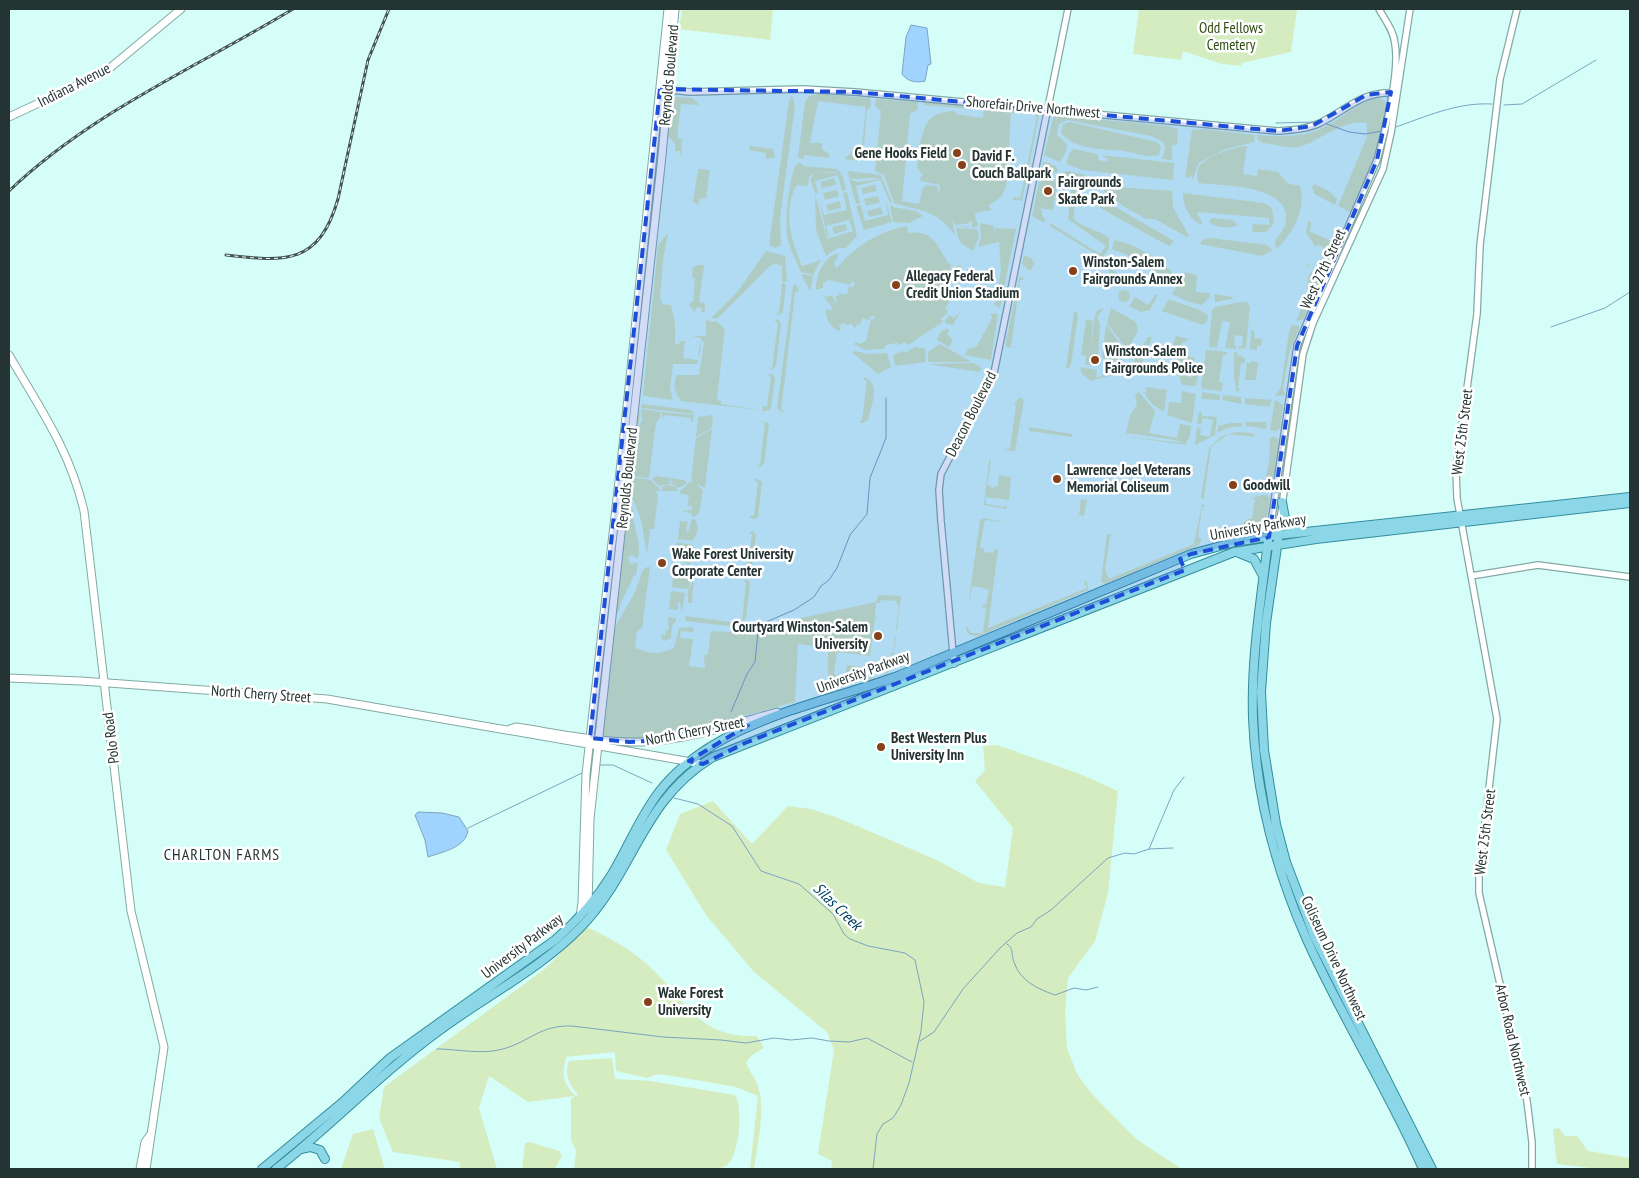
<svg xmlns="http://www.w3.org/2000/svg" width="1639" height="1178" font-family="'PT Sans Narrow',sans-serif">
<style>
.green{fill:#d4ecc0}
.water{fill:#a0d4fe;stroke:#7ba4c1}
.lines{fill:none;stroke-linecap:round;stroke-linejoin:round}
.stream{stroke:#7ba4c1;stroke-width:1}
.tertiary-casing{stroke:#83a9a5;stroke-width:8}
.secondary-casing{stroke:#83a9a5;stroke-width:9}
.primary-casing{stroke:#348d9e;stroke-width:10}
.tertiary{stroke:#fff;stroke-width:5.5}
.secondary{stroke:#fff;stroke-width:7}
.primary{stroke:#8bd7e8;stroke-width:8}
.rail-casing{stroke:#415552;stroke-width:3}
.rail{stroke:#fff;stroke-width:1;stroke-dasharray:4;stroke-linecap:butt}
.marked{fill:#1d4ed8;fill-opacity:0.2;stroke:#1d4ed8;stroke-width:4;stroke-dasharray:10 6;stroke-linejoin:round}
.poi-dot{fill:#87411a;stroke:#fff;stroke-width:2}
.labels{text-anchor:middle;stroke-width:5;stroke-linejoin:round;paint-order:stroke}
.park-label{font-size:15px;fill:#314b13;stroke:#fff}
.street-label{font-size:15px;fill:#243432;stroke:#fff}
.poi-label{font-size:15px;font-weight:bold;fill:#243432;stroke:#fff;text-anchor:start}
.neighbourhood-label{font-size:16px;letter-spacing:1px;fill:#243432;stroke:#fff}
.water-label{font-size:16px;font-style:italic;fill:#004066;stroke:#fff}
</style>
<rect width="100%" height="100%" fill="#d6fef9"/>
<!-- green -->
<path class="green" d="M682,9H773L770,40L679,29Z
M1139,9H1288L1297,10L1291,52L1242,63L1241,66L1222,64L1183,51L1181,60L1133,54Z
M819,94L870,98L871,106L867,110L864,145H862L866,107L818,101L810,143H822V149L829,154V158L805,155L803,159L798,158L805,102L809,96Z
M792,95L795,106L780,218L781,245L775,248L769,245L789,101Z
M676,97L693,98L699,105L681,104L677,138L683,140L679,148L682,143L681,159L680,151H675V144L667,135L671,100Z
M1378,98L1384,100L1386,104C1382,138 1370,185 1351,213L1338,206L1367,137V123C1347,118 1320,140 1302,146C1291,150 1275,144 1263,143L1258,140L1257,135C1284,137 1306,138 1330,124C1346,114 1360,102 1378,98Z
M876,99L918,102L917,110L910,114L902,201L919,204L922,190L926,185L937,186L939,194L940,185L920,181L921,176H923L917,167L921,150L918,149C926,124 926,112 955,111L956,114L983,118L984,110L924,105V102L1016,110L1015,113H1011L1006,187L1000,198L989,205L991,210L975,213L976,221L978,223L977,227H972V221L966,224H955L967,227L969,225L968,228L955,225L952,219L955,235C935,208 921,212 894,203L884,175L875,171L881,111L875,106Z
M1034,112L1039,115L1022,201L1013,200V197L1019,198L1021,195L1037,116L1033,114Z
M1054,115L1168,126L1178,129L1177,144L1172,146V160L1162,159L1165,150L1164,143L1151,136L1067,120L1059,124L1057,135L1067,144L1066,152L1060,162L1044,155Z
M1070,122L1157,142L1161,146L1159,155C1146,158 1136,153 1124,151C1104,149 1075,150 1061,133L1063,124Z
M1204,129L1255,135L1254,142L1226,149L1199,163L1192,181V176L1185,178L1192,130Z
M750,146L773,149L775,157L766,159V153L749,150Z
M1247,146L1243,174L1257,176L1258,169L1278,172L1287,183L1300,186C1307,207 1292,236 1276,249L1275,241C1278,236 1283,231 1285,225C1296,184 1222,186 1198,183C1197,178 1196,172 1199,167C1205,157 1236,146 1247,146Z
M853,147L861,149L858,161L844,159L850,154Z
M1074,149L1097,154L1099,160L1107,162L1108,159L1101,155L1174,163L1173,180L1083,170L1066,164L1070,152Z
M1043,162L1051,163L1052,166L1055,165L1058,170L1057,172L1050,174L1052,179H1043L1057,182L1053,210L1038,208L1042,210V215L1046,221L1043,222L1032,216Z
M798,163L803,164V166L837,169L842,174L836,172L814,173L809,177L808,186L797,185C782,210 791,241 802,266L821,260L813,275L801,272C796,260 789,248 787,235C785,224 789,169 798,163Z
M698,169L710,170L706,198L699,199V204L702,206L693,202Z
M848,171L881,175L892,202L890,203L880,179C870,176 860,181 849,178Z
M1068,171L1085,175L1075,192L1074,219C1082,228 1098,229 1109,238V248L1103,257L1097,255L1050,226V223L1100,254L1106,246L1068,219L1071,190L1062,173Z
M815,173H839L843,177L846,190L842,191L838,175L815,181L818,193H815L810,179Z
M834,178L836,185L822,188L820,182Z
M849,179L857,182L879,179L885,197L879,180L856,186L860,203L856,204Z
M1315,184L1329,191L1337,199L1335,205L1314,194L1312,186Z
M875,185L877,191L863,194L861,188Z
M1105,186L1172,191L1173,207L1189,236L1187,237L1155,219H1146L1123,206L1104,191Z
M837,190L839,196L825,200L823,193Z
M847,192L857,236L846,248H838L826,256L816,231L815,194L827,239L853,231L849,220L826,226L829,237H827L819,199L824,215L847,210L843,193Z
M1183,193L1264,203L1272,208L1274,223L1266,232H1252L1253,224L1269,225V218L1199,212L1197,214L1202,222V225C1190,221 1182,205 1183,193Z
M1096,194L1107,202L1174,241L1170,246L1165,244L1100,208L1096,202Z
M878,196L880,202L866,206L864,199Z
M885,198L892,222L864,230L856,206L861,205L865,221L888,215Z
M840,201L841,208L828,211L826,205Z
M892,205L893,207L916,211L923,216L909,223L893,222L890,206Z
M881,207L883,214L869,217L867,211Z
M1211,218L1233,220L1238,225C1231,229 1216,228 1209,222Z
M1308,221L1312,223L1309,231L1333,242L1331,246L1335,248L1325,270L1307,266L1309,262V266L1319,268L1320,265L1324,266L1331,251L1318,245L1315,247L1306,232Z
M980,223L994,226V235L995,228L1016,229L1000,308L993,304L996,302L1001,270L999,242L978,247L981,237Z
M846,224L847,230L834,234L832,227Z
M907,226L908,233C933,229 937,245 948,263L951,264L950,278L947,286L941,287L950,293L953,290L957,292L945,308L948,312L941,319L943,322L908,345L905,342L898,345L897,343L886,345L884,349L865,350L854,344L856,342L859,344L866,341L871,319H875L874,316H870L869,320L862,318L860,325L857,324L855,329L851,323L847,326L845,323L839,325L841,329L839,331C831,328 825,319 826,310L828,309L830,311L833,309L822,294L826,297L832,295L835,301L833,304L837,301L835,296H839V293L847,295L849,286L853,287L855,283L852,281L850,285L829,280L823,283V288L816,290C815,276 824,256 839,253L834,264L837,268C856,245 878,232 907,226Z
M956,228L977,229L979,237L973,251C961,244 958,242 956,228Z
M668,233L663,260L660,300L662,301V304L671,305L675,323V344H679L680,341H685L683,358L698,360L700,341L701,348L697,364H673L670,388L673,400L644,396L643,394L653,297H655L653,296L658,245Z
M1210,238L1267,245L1273,250L1262,256L1200,244L1202,240Z
M1114,240C1134,243 1157,258 1172,272L1163,287L1160,286L1165,278L1129,256L1112,249Z
M766,251L785,256L787,281L782,282V266L776,264L771,265L717,319L711,318L738,291Z
M1024,255L1033,259L1032,261L1035,263L1030,271L1022,264Z
M699,265H704L699,302L705,303V311L702,313V308L697,307L694,312L689,304L693,301L695,279L692,277L693,267Z
M961,265L960,281L956,289V266Z
M1109,268L1119,274L1116,279L1120,282L1118,286L1110,281Z
M1185,272L1197,275L1196,292L1210,293L1209,298L1202,305L1186,301L1172,294Z
M1312,272L1321,275L1322,278L1304,319L1296,321L1306,297L1309,274Z
M803,274L813,276L810,292L802,275Z
M1023,277V280H1020L1011,347L1014,348L1006,347V341L1019,278Z
M782,283L786,284L783,312L779,315L775,313H779Z
M796,284L799,291L795,293L781,411L785,410L782,413L777,408L793,286Z
M1118 296a6 6 0 1 1 12 0a6 6 0 1 1-12 0Z
M1156,294L1158,295L1150,310L1141,312L1129,306L1135,297L1148,305Z
M1214,294L1233,297L1232,299L1215,302Z
M1169,299C1179,304 1202,308 1208,316L1207,321L1203,325L1162,311Z
M1241,302H1247L1250,307L1246,348L1238,349L1239,346H1242L1243,336L1235,335L1234,345L1237,346L1236,349L1225,348L1230,322L1222,321L1217,348L1209,347L1212,310L1215,307Z
M1104,308L1097,317L1100,324L1098,356H1094L1092,365H1085L1086,356L1081,355L1086,319L1093,321L1090,354L1095,314L1098,310Z
M1111,308L1136,322L1138,331L1127,350L1107,323Z
M1076,311L1078,316L1071,365L1068,369L1066,368L1074,312Z
M960,312L953,325L945,323V320L950,315L954,318Z
M994,313L998,314L991,360L965,355L968,349L977,346L991,320L992,316L989,315Z
M706,319L711,322L716,321L725,329L717,400L721,401V404L760,410L681,401C675,392 672,386 677,375H699L704,343L700,338L692,336H706Z
M778,319L781,324L776,366L773,369H769L772,368L778,323L774,320Z
M1106,324L1126,352L1121,362L1102,358Z
M1292,325L1299,326V329L1289,353L1283,390L1285,395L1275,396L1281,386L1289,332Z
M946,329L950,330L947,334L953,340L949,347L937,340L940,332Z
M1251,330L1254,331L1255,338L1262,339L1261,346H1257V350L1250,349Z
M1176,336L1189,339L1179,345H1183L1178,353L1173,354L1171,351Z
M1148,337H1152L1138,374L1130,367Z
M940,344L970,361V362H928V352Z
M916,346L918,348H925L926,362L895,366L893,355L903,351L905,353Z
M1183,350H1186L1190,357L1195,358L1190,375L1177,370L1176,363Z
M1209,350L1227,352V355H1223L1219,382L1223,383L1221,391L1203,389L1201,386L1206,351Z
M855,351L868,354L887,353L891,367L878,374L852,352Z
M1234,352L1238,353L1237,359L1239,355L1245,358L1244,364L1241,363L1238,388L1240,389L1237,393L1234,378Z
M1174,355H1177L1174,365L1179,375L1192,377L1195,368L1199,370L1196,386L1182,385L1179,376L1171,366Z
M1252,361L1258,362L1256,380H1245L1247,362L1249,364Z
M974,363L982,368L979,372L928,364Z
M1080,367L1097,370L1096,378L1105,374L1112,375L1091,381L1082,374Z
M768,374H772L775,378L771,408L766,411H762L763,406H767L771,377Z
M865,377C881,385 871,406 868,420L863,423L859,422L862,420L867,380H863Z
M1146,387L1167,390L1164,412L1152,404L1142,390L1147,394L1146,388L1143,389Z
M1182,391L1196,394L1192,423L1167,415L1169,402L1181,403Z
M1139,392L1155,411L1149,433L1177,438L1180,424L1191,426L1190,436L1185,445L1123,436L1183,443L1170,439L1126,433L1130,416L1137,404L1135,394Z
M1202,392L1220,395V400L1201,399Z
M1223,395L1241,397V404L1222,400Z
M1020,397L1024,400L1015,451L1002,450L1010,449L1016,405L1014,404Z
M1245,398L1272,400L1269,407L1245,404Z
M1275,400L1283,405L1280,428L1276,431L1270,430Z
M642,404L692,410L694,414L641,408Z
M641,409L661,412L660,418L656,423L649,478L631,476L635,468L640,423L642,422Z
M637,411H640L634,467L629,478Z
M662,412L694,415L693,422H691V418L665,415L662,418Z
M1199,412H1202V416L1217,417L1215,435L1195,445L1197,427L1201,428L1200,435L1210,437L1213,420L1203,418L1201,424H1197Z
M713,415L712,428L696,437L698,417Z
M761,421L769,423L764,464L760,467L757,465H760L765,423Z
M1246,422H1266L1267,429L1246,426Z
M1231,423H1242L1243,426L1227,428L1217,433L1218,426Z
M1029,427L1072,434V437L1029,431Z
M712,429L705,487L704,488L691,479L696,438Z
M1236,432L1253,433L1255,437L1228,434L1211,447L1204,497L1206,499L1201,498L1209,448L1222,436Z
M1274,436L1279,440L1272,488L1268,489L1264,486L1269,462L1270,439Z
M989,460L991,461L987,485L991,486L990,488L998,486L999,475L1011,477L1009,500L986,497V504L1005,507L1006,504L1007,509L984,505Z
M656,476L670,478V484L659,486L652,479Z
M631,477L651,480L660,489V491H656L658,496L654,529H650L647,554L641,520L631,494Z
M671,478L684,480L687,483L679,488L671,484Z
M756,478L762,482L758,517L754,519L750,518L751,515L754,516L758,483L755,480Z
M691,481L696,482L703,491L699,513L694,517L690,513L681,511L692,510V506H687L689,495L681,494L680,491Z
M667,485L676,487L678,491H662V487Z
M1263,495H1267L1270,499L1265,527L1261,530L1222,536L1223,533L1239,526L1248,519H1252L1255,499L1252,498Z
M628,499L634,512H631C634,523 643,552 637,559L632,555L628,558L631,564L638,562L636,576L634,575L620,605V610L615,614Z
M1081,499L1087,500L1084,516L1079,515Z
M1202,504L1206,506L1202,507L1198,537L1202,539L1199,545L1105,584L1101,582L1107,534L1114,535L1110,536L1105,570L1109,579L1194,544Z
M984,518L1005,522L985,520L980,547L984,549V552L993,553L994,549L998,550L988,628L1087,588L1084,581H1087L1088,590L979,636C971,637 965,633 966,625L971,633H983L986,608L981,606L986,604L989,589L986,590L985,588L972,586L970,597L973,598H969L980,520Z
M692,519L696,520C699,528 698,535 692,541L678,539L680,521L688,522L686,530L688,532Z
M753,531L756,535L752,565L746,567L745,564L748,565L752,535L749,532Z
M677,542L693,545L694,557L689,565L683,562V559L687,555L686,553L675,561Z
M647,567H650L642,628L637,631L635,648C651,654 658,655 674,648L679,628L694,627L693,632L681,631L680,638L693,639L689,666L705,668L704,656L708,654L711,631L735,632L876,602L878,595L901,596L897,630H892L896,629L899,605L896,604L897,601L881,600L880,603H876L875,616L878,617L875,618L870,656L837,652L834,674L841,677L830,681L832,694L823,696L828,694V648L798,644L795,702L671,736L645,740L605,738L602,736L614,629L634,594L643,570Z
M687,567L692,575L689,587L686,589L672,587L674,568L681,577L682,570Z
M694,579L692,603H688V590Z
M743,580H748L750,583L746,618L742,621L736,620H742L746,584Z
M671,591L685,593L682,613L680,602L678,603V610L669,609Z
M685,616L738,623L728,626L686,621Z
M668,617L676,618V621L672,626L671,638L665,641L662,640L661,634L665,635L666,630H669Z
M892,636L896,637L891,669C886,679 847,691 837,691V687L839,690L851,687V684L853,686L869,681V677L877,678L884,675L887,669H890L892,655L889,653H893L895,637Z
M847,665L861,667V672L843,677L841,676H845Z
M997,745L1080,774L1118,791L1108,893L1095,941L1068,978L1065,1011L1067,1048L1077,1074L1091,1093L1136,1139L1182,1169H831L832,1161L818,1154L834,1050L827,1032L754,972L706,915L666,850L680,814L713,801L752,844L788,806L811,809L836,817L937,860L979,883L1005,887L1013,828L975,781L985,770L983,746Z
M586,927C607,936 630,949 648,965C687,1000 696,1038 757,1036L764,1048L752,1055L746,1062C749,1071 755,1078 758,1086C766,1109 757,1146 754,1169H750L758,1096L736,1087L684,1078L658,1074L647,1078L616,1071L615,1052L566,1057C562,1074 562,1084 576,1096L578,1095C569,1083 564,1076 569,1061L612,1058L615,1079L651,1081L735,1095C743,1108 740,1154 727,1165C725,1167 719,1168 716,1169H574L576,1151L571,1140V1099L575,1096L528,1102L489,1076L479,1108L497,1169H460V1162L393,1152L379,1118L384,1087L546,968Z
M1559,1128L1565,1136H1577L1588,1151L1630,1158V1169H1599L1557,1164L1553,1129Z
M373,1129L385,1169H341L353,1134Z
M530,1142L559,1151L562,1155L555,1169H522L525,1143Z"/>
<!-- water -->
<path class="water" d="M911,25L927,28L931,64L928,65L925,81C916,83 908,82 902,74L906,37Z
M418,812L442,813L459,817L468,831C465,848 442,852 428,857L425,840L415,815Z"/>
<g class="lines">
<!-- stream -->
<path class="stream" d="M1504,105L1522,104L1596,60
M1276,123L1315,122
M1324,123L1349,132L1365,134L1382,131
M1393,128C1425,117 1457,102 1492,104
M1551,327L1605,308L1630,292
M731,712L747,674L755,662L758,632L766,622L794,610L814,597L821,586L829,580L837,568L850,535L867,514L870,478L886,438V398
M599,765H613L652,783
M674,798L698,804L732,826L761,871L799,884L833,914L844,934L850,939L868,946L905,953L915,960L924,1002L921,1031L909,1083L901,1105L893,1118L883,1124L877,1134L873,1169
M468,828L582,773
M1149,849L1174,790L1184,777
M1007,944C1014,948 1011,955 1014,962C1020,981 1038,989 1055,995L1074,988L1086,990L1098,987
M920,1041L934,1032L963,989L1000,948L1017,933L1031,927L1037,919L1051,910L1108,858L1125,853L1134,854L1149,849L1173,848
M437,1049C459,1049 481,1055 503,1049C531,1041 540,1025 572,1026L663,1037L721,1040L746,1043L774,1038L791,1040L812,1038L829,1041L849,1042L867,1038L912,1062"/>
<!-- tertiary casing -->
<g class="tertiary-casing">
<path id="tertiary" d="M1517,9L1500,79L1480,245L1477,314L1456,470L1457,498L1497,719L1479,875V893L1527,1101L1532,1142V1169
M660,89L690,92L803,89L855,92L1278,131C1293,130 1307,129 1320,123C1348,109 1363,90 1397,93
M1278,535L1303,354L1313,323L1383,169L1391,133L1410,9
M1269,537L1297,346L1377,160C1385,131 1400,74 1395,44C1394,31 1385,20 1379,9
M1471,576L1538,565L1630,577
M954,664L941,521L939,490L941,474L994,373L1068,9"/>
</g>
<!-- secondary casing -->
<g class="secondary-casing">
<path id="secondary" d="M9,117L105,72L181,9
M9,355C39,407 70,450 84,511L131,911L164,1047L146,1169
M9,678L81,681L327,699L703,764
M510,729L516,727C556,733 602,743 642,742C688,740 734,724 777,712
M588,909L590,819L662,156L675,9
M580,916L582,903L586,774L624,436L668,9
M140,1169L145,1142L150,1135"/>
</g>
<!-- primary casing -->
<g class="primary-casing">
<path id="primary" d="M1282,502L1286,524L1293,529L1300,531
M1278,540L1266,623L1261,692L1264,750L1276,824L1286,862L1315,938L1432,1169
M1268,541C1261,600 1251,658 1253,718C1256,795 1276,870 1307,940C1342,1018 1389,1091 1423,1169
M1239,553L1254,559L1262,574
M301,1149L310,1147L320,1150L325,1159
M262,1169L344,1101L390,1058L555,940C577,921 596,900 612,874C628,847 640,817 659,792C713,722 817,705 895,677L1191,554L1235,542L1278,535L1630,497
M276,1169C332,1125 382,1072 440,1030C486,996 540,969 580,928C635,872 641,800 713,757L1234,552L1316,539L1630,503"/>
</g>
<!-- tertiary -->
<use href="#tertiary" class="tertiary"/>
<!-- secondary -->
<use href="#secondary" class="secondary"/>
<!-- primary -->
<use href="#primary" class="primary"/>
<!-- rail casing -->
<g class="rail-casing">
<path id="rail" d="M9,191C90,113 197,67 293,9
M226,255C285,262 319,265 338,199L368,60L389,9"/>
</g>
<!-- rail -->
<use href="#rail" class="rail"/>
</g>
<!-- marked area -->
<path class="marked" d="M660,89L855,92L1278,131L1312,126L1366,95L1391,92L1377,160L1297,346L1269,537L1191,554L1180,559L1185,570L745,743L703,764L689,761L748,725L747,721L663,740L629,742L590,738Z"/>
<!-- markers -->
<g class="poi-dot">
<circle cx="957" cy="153" r="5"/>
<circle cx="962" cy="165" r="5"/>
<circle cx="1048" cy="191" r="5"/>
<circle cx="1073" cy="271" r="5"/>
<circle cx="896" cy="285" r="5"/>
<circle cx="1095" cy="360" r="5"/>
<circle cx="1057" cy="479" r="5"/>
<circle cx="1233" cy="485" r="5"/>
<circle cx="662" cy="563" r="5"/>
<circle cx="878" cy="636" r="5"/>
<circle cx="881" cy="747" r="5"/>
<circle cx="648" cy="1002" r="5"/>
</g>
<g class="labels">
<!-- park labels -->
<g class="park-label">
<text x="1231" y="33">Odd Fellows<tspan x="1231" dy="17">Cemetery</tspan></text>
</g>
<!-- street labels -->
<g class="street-label">
<text transform="translate(669 75) rotate(-85)" y="5">Reynolds Boulevard</text>
<text transform="translate(74 85) rotate(-27)" y="5">Indiana Avenue</text>
<text transform="translate(1033 107) rotate(5)" y="5">Shorefair Drive Northwest</text>
<text transform="translate(1323 269) rotate(-65)" y="5">West 27th Street</text>
<text transform="translate(971 414) rotate(-63)" y="5">Deacon Boulevard</text>
<text transform="translate(1462 432) rotate(-83)" y="5">West 25th Street</text>
<text transform="translate(627 478) rotate(-84)" y="5">Reynolds Boulevard</text>
<text transform="translate(1258 527) rotate(-10)" y="5">University Parkway</text>
<text transform="translate(863 672) rotate(-20)" y="5">University Parkway</text>
<text transform="translate(261 694) rotate(4)" y="5">North Cherry Street</text>
<text transform="translate(695 731) rotate(-11)" y="5">North Cherry Street</text>
<text transform="translate(111 738) rotate(-97)" y="5">Polo Road</text>
<text transform="translate(1485 832) rotate(-83)" y="5">West 25th Street</text>
<text transform="translate(522 946) rotate(-37)" y="5">University Parkway</text>
<text transform="translate(1334 958) rotate(65)" y="5">Coliseum Drive Northwest</text>
<text transform="translate(1513 1040) rotate(77)" y="5">Arbor Road Northwest</text>
</g>
<!-- poi labels -->
<g class="poi-label">
<text x="947" y="158" text-anchor="end">Gene Hooks Field</text>
<text x="972" y="161">David F.<tspan x="972" dy="17">Couch Ballpark</tspan></text>
<text x="1058" y="187">Fairgrounds<tspan x="1058" dy="17">Skate Park</tspan></text>
<text x="1083" y="267">Winston-Salem<tspan x="1083" dy="17">Fairgrounds Annex</tspan></text>
<text x="906" y="281">Allegacy Federal<tspan x="906" dy="17">Credit Union Stadium</tspan></text>
<text x="1105" y="356">Winston-Salem<tspan x="1105" dy="17">Fairgrounds Police</tspan></text>
<text x="1067" y="475">Lawrence Joel Veterans<tspan x="1067" dy="17">Memorial Coliseum</tspan></text>
<text x="1243" y="490">Goodwill</text>
<text x="672" y="559">Wake Forest University<tspan x="672" dy="17">Corporate Center</tspan></text>
<text x="868" y="632" text-anchor="end">Courtyard Winston-Salem<tspan x="868" dy="17">University</tspan></text>
<text x="891" y="743">Best Western Plus<tspan x="891" dy="17">University Inn</tspan></text>
<text x="658" y="998">Wake Forest<tspan x="658" dy="17">University</tspan></text>
</g>
<!-- neighbourhood labels -->
<g class="neighbourhood-label">
<text x="222" y="860">CHARLTON FARMS</text>
</g>
<!-- water labels -->
<g class="water-label">
<text transform="translate(838 906) rotate(44)" y="6">Silas Creek</text>
</g>
</g>
<!-- border -->
<rect width="1639" height="1178" fill="none" stroke="#243432" stroke-width="20"/>
</svg>
